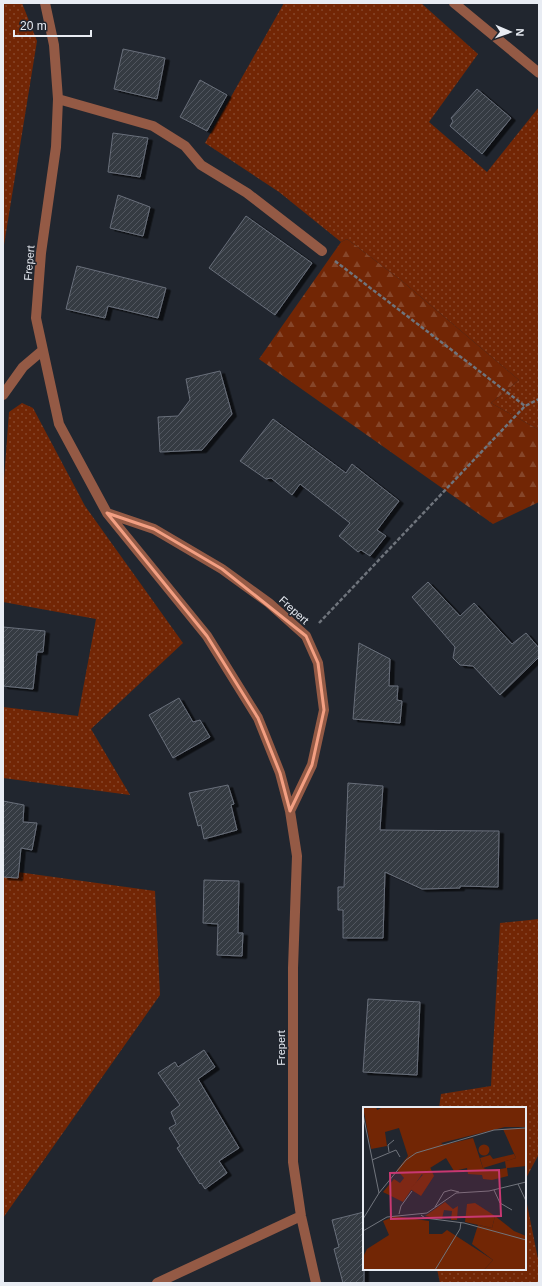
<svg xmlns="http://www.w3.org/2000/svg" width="542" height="1286" font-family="Arial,sans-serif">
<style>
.grass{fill:url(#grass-dots)}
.forest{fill:url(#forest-firs)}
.building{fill:url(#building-hatch);stroke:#696f7a;filter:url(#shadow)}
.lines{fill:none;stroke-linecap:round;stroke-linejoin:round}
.path{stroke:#6f747c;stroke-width:2.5;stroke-dasharray:4 2;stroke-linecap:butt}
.minor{stroke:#945a45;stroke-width:10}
.marked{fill:none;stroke:#f39f82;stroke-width:3;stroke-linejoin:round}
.labels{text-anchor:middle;stroke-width:3;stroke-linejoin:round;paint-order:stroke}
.street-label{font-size:11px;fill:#e8ecf3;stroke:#21262f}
.inset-road{fill:none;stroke:#71757d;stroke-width:1}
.view{fill:#c83872;fill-opacity:0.15;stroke:#c83872;stroke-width:2}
.inset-edge{fill:none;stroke:#e8ecf3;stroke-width:2}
</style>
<defs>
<pattern id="grass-dots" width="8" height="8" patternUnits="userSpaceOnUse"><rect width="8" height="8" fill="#722605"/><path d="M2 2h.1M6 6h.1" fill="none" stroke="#86462a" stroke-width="1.8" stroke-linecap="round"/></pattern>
<pattern id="forest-firs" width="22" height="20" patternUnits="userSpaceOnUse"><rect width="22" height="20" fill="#722605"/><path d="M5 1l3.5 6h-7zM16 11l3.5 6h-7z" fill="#86462a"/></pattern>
<pattern id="building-hatch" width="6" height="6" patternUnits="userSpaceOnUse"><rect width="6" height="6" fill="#343a43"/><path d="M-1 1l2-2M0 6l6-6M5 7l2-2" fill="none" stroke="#51575f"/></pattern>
<filter id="shadow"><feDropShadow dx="4.5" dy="2.5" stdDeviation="0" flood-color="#0009"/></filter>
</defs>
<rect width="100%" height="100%" fill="#21262f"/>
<!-- grass -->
<path class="grass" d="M3,3H22L37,41L3,251Z
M284,3H421L478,54L429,122L487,172L539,107V430L491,403L519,380L402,281L347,239L341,242L279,192L205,143Z
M22,403L33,408L85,506L183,643L91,729L130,795L3,778V707L78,716L96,619L3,602V493L9,412Z
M3,870L155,891L160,995L3,1218Z
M539,919V1154L525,1180V1108H439L441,1094L491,1086L500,923Z
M525,1194L539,1264V1283H440L437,1269H525Z"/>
<!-- forest -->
<path class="forest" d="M347,239L402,281L519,380L491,403L539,430V502L493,524L259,359L341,242Z"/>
<!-- building -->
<path class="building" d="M123,49L165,58L157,99L114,89Z
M200,80L227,95L207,131L180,117Z
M477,89L511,118L482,154L450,126L453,121L451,118Z
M113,133L148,138L140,177L108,172Z
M118,195L150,207L143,236L110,228Z
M246,216L312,263L275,315L209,268Z
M77,266L166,288L158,318L108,306L105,318L66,309Z
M220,371L232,414L202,450L160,452L158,417L178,416L190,400L186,379Z
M273,419L346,473L352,464L399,501L377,530L386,536L370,556L361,550L358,552L339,536L350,523L300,484L292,495L271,478L266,479L240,461Z
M428,582L460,616L474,603L512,644L526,633L539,648V657L500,695L473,666L460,665L453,658L455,647L412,597Z
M3,627L45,631L43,652H37L33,689L3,686Z
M359,643L390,659L389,686H398L397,700L402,701L400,723L353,719Z
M179,698L193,722L200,720L210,737L173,758L149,715Z
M348,783L383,786L380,830L499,831L498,887L460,886V888L422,889L385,872L383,938H343V910H338V887H344Z
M228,785L234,804L231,805L237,830L204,839L201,825L198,826L189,793Z
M3,801L24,805L23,822L37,823L32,850L21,848L18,878L3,877Z
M204,880L239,881L238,933H243L242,956L217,955L218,924L203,923Z
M368,999L420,1002L417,1075L363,1072Z
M204,1050L215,1067L198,1079L239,1148L219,1161L227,1173L205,1189L201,1183L200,1184L177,1148L180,1146L169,1128L176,1124L171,1112L180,1105L158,1073L175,1062L178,1067Z
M364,1212V1283H343L334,1249L339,1247L332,1220Z"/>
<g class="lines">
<!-- path -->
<path class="path" d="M335,261L525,406L539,399
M319,623L525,406"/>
<!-- minor -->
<path class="minor" d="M45,3L54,45L58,99L56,147L41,253L36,318L59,424L107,513L207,636L258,718L280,773L290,811L297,856L293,968V1162L301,1216L316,1283
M454,3L539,73
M58,99L153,126L185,146L201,165L247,193L322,251
M3,395L23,367L43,350
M107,513L154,529L222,569L269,603L306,636L318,663L324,710L312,765L290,811
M157,1283L301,1216"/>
</g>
<!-- marked area -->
<path class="marked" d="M107,513L154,529L222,569L306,636L318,663L324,710L312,765L290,811L280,773L258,718L207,636Z"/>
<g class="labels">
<!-- street labels -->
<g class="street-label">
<text transform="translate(29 263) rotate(-85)" y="4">Frepert</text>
<text transform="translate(294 610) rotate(42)" y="4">Frepert</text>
<text transform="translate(281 1048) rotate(-90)" y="4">Frepert</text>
</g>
</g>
<!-- overview -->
<g transform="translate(363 1107)">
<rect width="163" height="163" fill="#21262f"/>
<path d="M0,0H13L14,3L20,0H163V20H142L78,36L81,38L110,31L120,61L127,64L143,61L142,54L153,51L140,22L163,21V59L144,61L145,69L129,73L120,72L119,68L105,67L104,61L91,64L83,51L67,61L61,70L59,67L40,95L20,85L31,72L37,76L41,71L34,63L45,49L36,21L22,25L24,39L8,42ZM82,95L90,102L95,99L94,113H88L89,104L81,103L79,112L62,109ZM112,96L132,109L129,121L102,115L104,97ZM32,109L66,114V127H79L84,123L130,153L121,163H0V150L4,142L26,128L20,114Z" fill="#722605"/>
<path d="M67,60L71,69L58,89L47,82ZM132,109L151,124L163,129V163H121L130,153L109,137L115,118L129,121Z" fill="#722605"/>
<path d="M115.5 43a5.5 5.5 0 1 1 11 0a5.5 5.5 0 1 1-11 0ZM151,47L153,51L120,61L117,51L127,48L130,52Z" fill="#722605"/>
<path class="inset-road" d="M0,7L16,86L0,112M26,45L25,38L31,33M9,53L33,43L37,50M155,77L163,94M131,83L137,96L149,103M16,86L43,53L53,46L131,23L163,21M72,100L81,85L88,83L96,85M36,107L38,99L49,84M58,108L62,111L101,116L163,133M0,124L24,110L64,106L93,86L126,84L163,75M72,163L97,122L98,115"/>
<path class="view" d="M136,63L138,109L28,112L27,66Z"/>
<rect width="163" height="163" class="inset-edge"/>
</g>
<!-- border -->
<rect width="542" height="1286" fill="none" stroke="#e8ecf3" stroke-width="8"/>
<!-- north arrow -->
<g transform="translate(510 32) rotate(92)" stroke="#21262f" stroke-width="3" paint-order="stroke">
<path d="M0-3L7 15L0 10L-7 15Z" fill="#e8ecf3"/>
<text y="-6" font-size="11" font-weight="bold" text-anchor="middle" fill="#e8ecf3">N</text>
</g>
<!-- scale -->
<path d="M14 30v6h77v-6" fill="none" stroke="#e8ecf3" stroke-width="2"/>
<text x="20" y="30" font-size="12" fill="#e8ecf3" stroke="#21262f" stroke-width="3" paint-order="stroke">20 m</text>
</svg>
